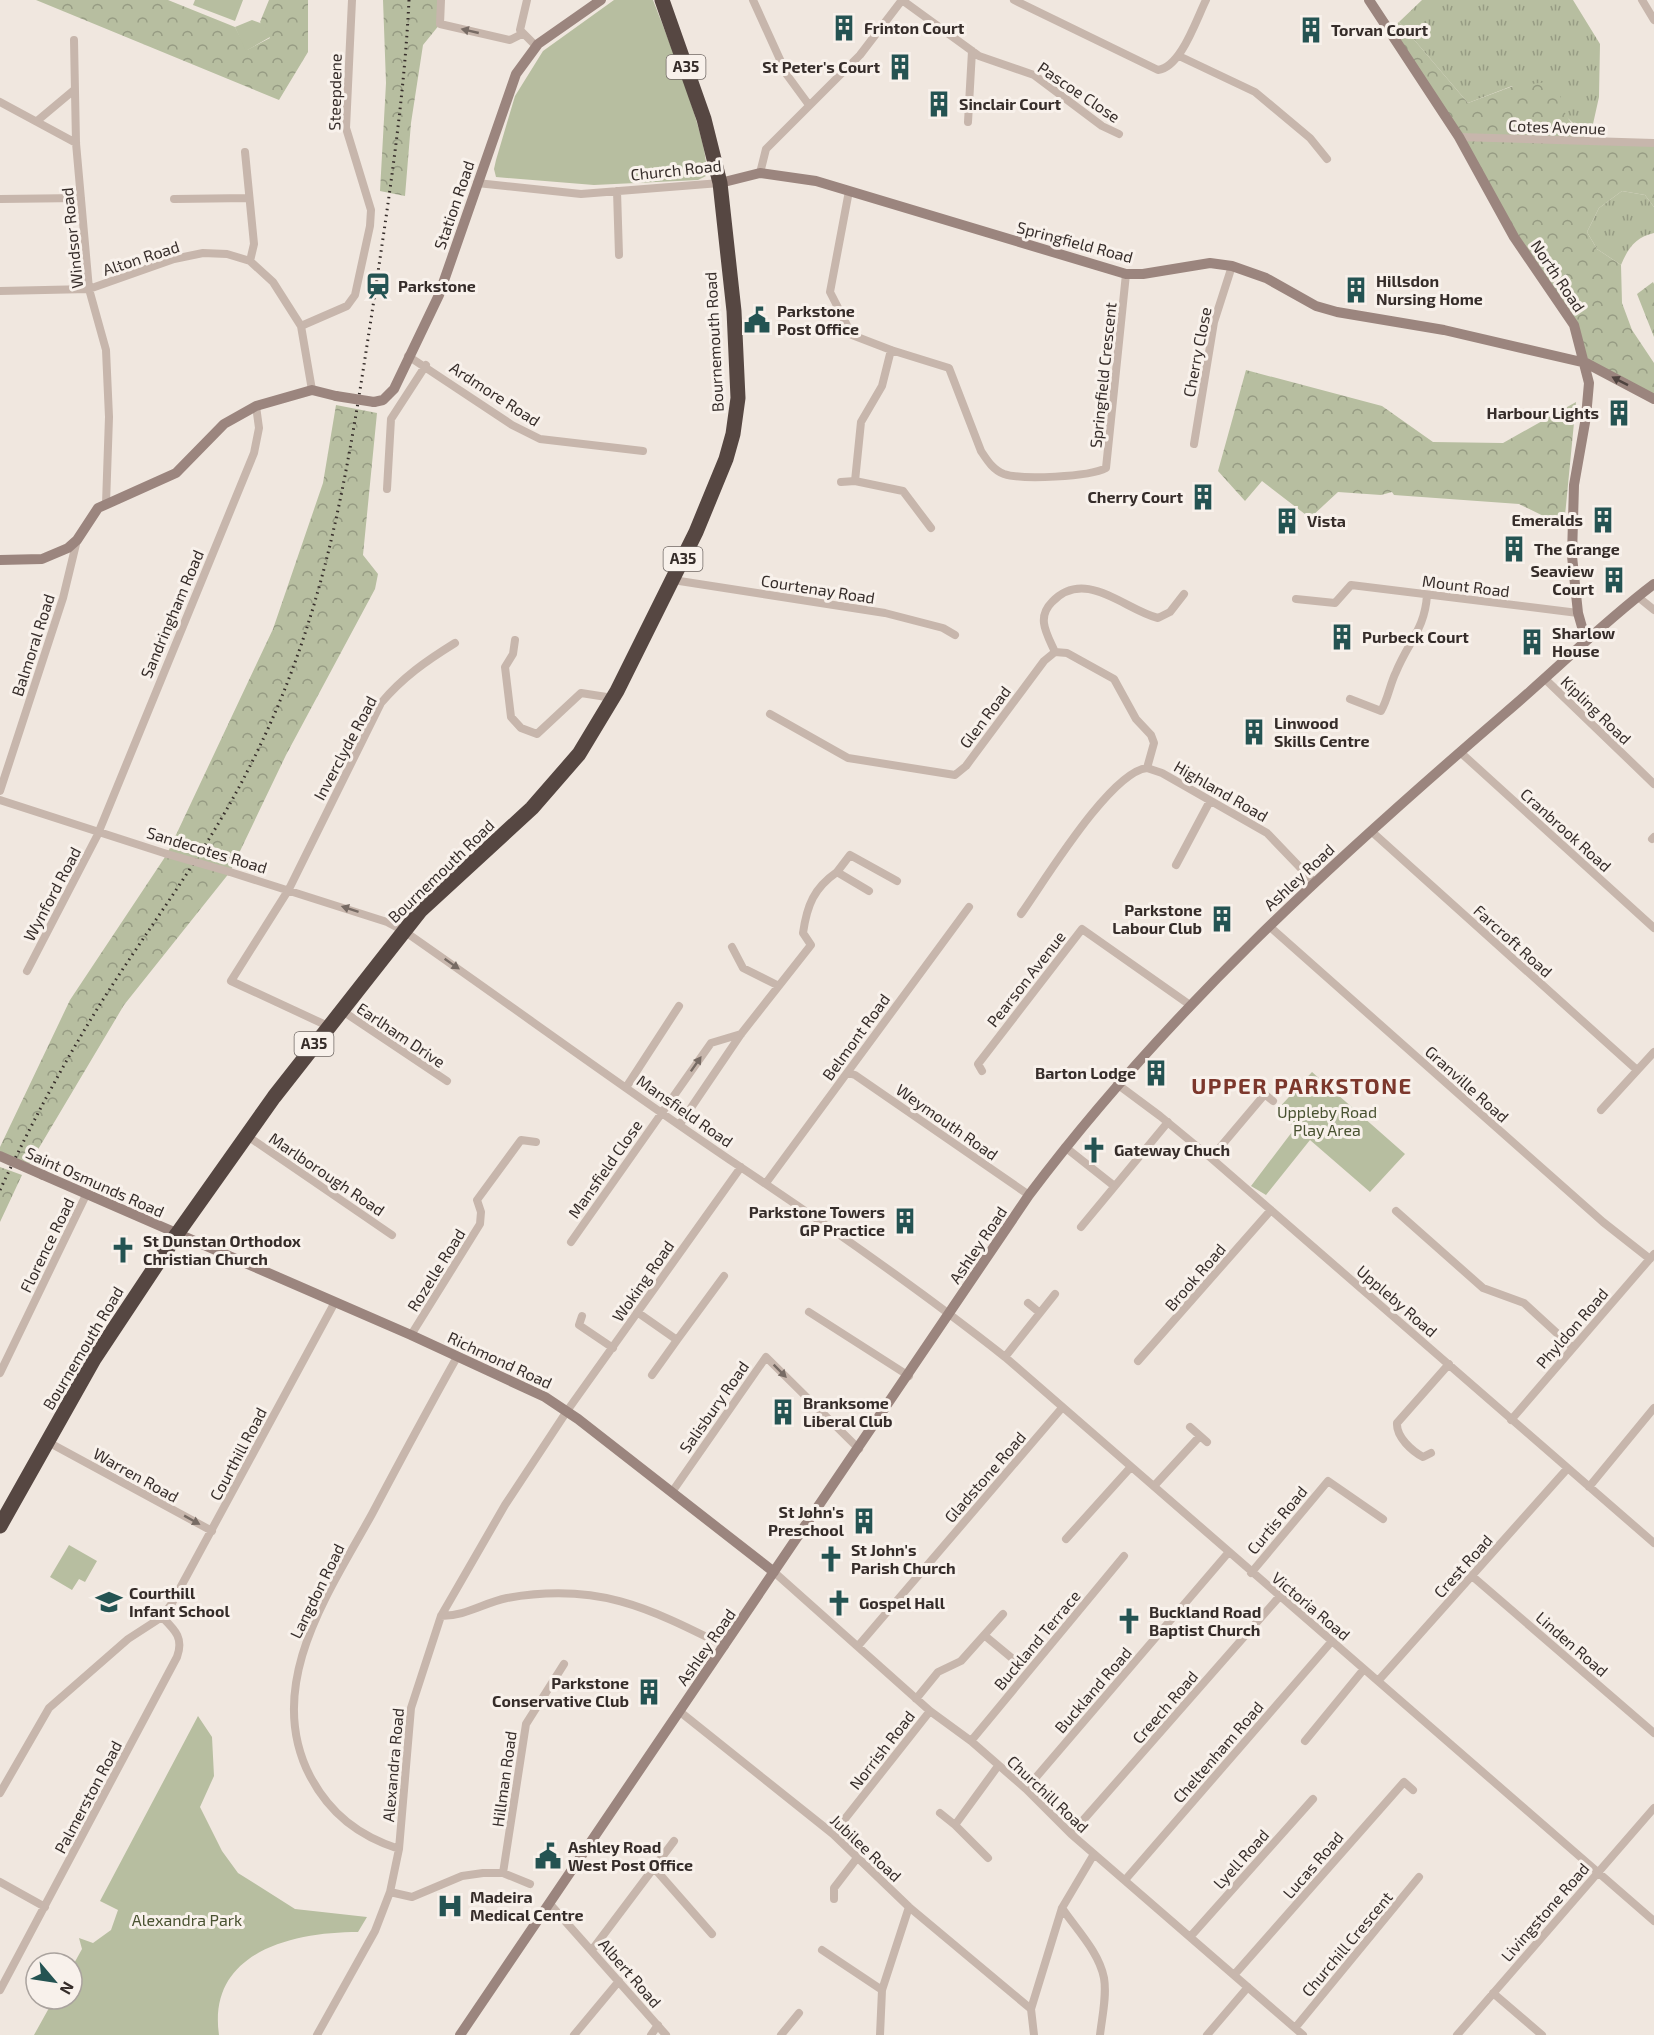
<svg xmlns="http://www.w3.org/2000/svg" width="1654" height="2035" font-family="'Exo 2',sans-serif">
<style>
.grass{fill:url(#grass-tufts)}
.forest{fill:url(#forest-crowns)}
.park{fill:#b7bea0}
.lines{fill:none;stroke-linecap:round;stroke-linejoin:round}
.street{stroke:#c7b6ac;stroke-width:8}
.secondary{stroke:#9b857e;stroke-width:10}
.highway{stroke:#564742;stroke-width:15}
.rail{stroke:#362d2a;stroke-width:3;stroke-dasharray:1.5 4.5;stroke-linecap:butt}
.street-bridge{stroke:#c7b6ac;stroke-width:8}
.secondary-bridge{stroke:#9b857e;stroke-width:10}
.oneway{fill:#776b64}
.oneway2{fill:#4f433f}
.labels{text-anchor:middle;stroke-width:6;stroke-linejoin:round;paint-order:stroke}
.shield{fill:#f8f1eb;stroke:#706864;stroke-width:1.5}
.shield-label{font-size:15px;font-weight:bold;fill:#362d2a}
.poi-label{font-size:16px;font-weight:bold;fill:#362d2a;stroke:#f8f1eb;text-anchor:start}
.street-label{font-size:16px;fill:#362d2a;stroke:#f8f1eb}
.park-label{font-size:16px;fill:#495231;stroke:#f8f1eb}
.district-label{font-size:22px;font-weight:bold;letter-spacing:1.5px;fill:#7c372c;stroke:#f8f1eb}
</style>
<defs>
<pattern id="grass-tufts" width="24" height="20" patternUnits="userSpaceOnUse" patternTransform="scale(1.5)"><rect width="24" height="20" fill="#b7bea0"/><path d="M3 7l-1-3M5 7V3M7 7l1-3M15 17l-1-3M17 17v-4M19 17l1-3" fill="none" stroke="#969b83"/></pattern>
<pattern id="forest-crowns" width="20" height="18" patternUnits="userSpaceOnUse" patternTransform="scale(1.5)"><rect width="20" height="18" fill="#b7bea0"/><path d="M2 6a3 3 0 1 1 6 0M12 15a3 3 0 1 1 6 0" fill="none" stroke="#969b83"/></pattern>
</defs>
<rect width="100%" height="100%" fill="#f0e7df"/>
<!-- grass -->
<path class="grass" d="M1422,0H1573L1600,44L1599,97L1591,133L1582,131L1563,114L1512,86L1468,103L1399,22Z
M1622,191L1645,195L1654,207V233C1636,237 1628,248 1621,265L1597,249L1587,232L1599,208Z"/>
<!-- forest -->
<path class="forest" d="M36,0H168L235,27L247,50L270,38L260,22L269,0H308V52L279,100Z
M383,0H441L440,24L423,45L411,123L405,196L380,191L386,83Z
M1399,22L1468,103L1513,86L1557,81C1562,104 1563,127 1591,133L1588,141L1654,143V207L1645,195L1622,191L1599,208L1587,232L1597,249L1621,265L1622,303L1632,330L1654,363V399L1586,363L1574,325L1390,31Z
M1653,282L1654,284V337L1637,294Z
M1246,370L1382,406L1433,442L1503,443L1576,402L1564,526L1519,504L1394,495L1392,492L1381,495L1338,492L1310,518L1262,481L1245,501L1218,471Z
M336,405L377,413L363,555L378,574L375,589L286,755L230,872L124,1005L27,1168L0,1156V1147L70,1000L167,854L273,629L323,483Z
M0,1167L22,1175L0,1222Z"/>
<!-- park -->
<path class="park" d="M195,0H243L235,21L193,5Z
M614,0H653C665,31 713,150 706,176L698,180L594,185L496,177L494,169L496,160L515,96L543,51Z
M252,20L263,24L270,37L246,51L235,27Z
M1312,1072L1405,1154L1370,1192L1310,1140L1266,1195L1251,1186L1295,1128L1276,1111Z
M69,1545L97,1561L85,1582L79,1579L72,1590L50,1577Z
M198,1716L212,1737L214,1776L200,1807L222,1851L238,1873L295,1909L367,1917L358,1932C292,1932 207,1952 219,2035H34L54,1999H72V1967L82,1949L79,1938L93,1943L111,1930L118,1910L100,1901Z"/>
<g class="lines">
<!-- street -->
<path class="street" d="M441,0L440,24L510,40L522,34
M527,0L520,30L536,46
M753,0L787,75L809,105
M902,0L979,56L1034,75L1102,126L1119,134
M1014,0L1158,70C1181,67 1196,20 1206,0
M1642,0L1654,20
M74,40L76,143L89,289L106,350L109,417L106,504
M1179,56L1255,92L1310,138L1327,159
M0,102L76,143
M37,121L74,90
M968,122L972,51
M1459,137L1654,143
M245,152L254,244L250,261
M760,173L766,149L860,55L902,0
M477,183L581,194L720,183
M617,191L619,255
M849,191L830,292L852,335L891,350L949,368L981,451C987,460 993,470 1004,474C1022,480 1089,477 1106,468L1126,274
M0,199L81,198
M174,199L249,198
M0,291L89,289L174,259L203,253L227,254L250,261L273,282L301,326L312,390
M301,326L347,306L355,295L370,226L371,210L346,128L352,0
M891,350L882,386L861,422L855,481L903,491L931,528
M408,356L512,425L540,439L643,451
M1194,444L1214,322L1232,266
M841,482L855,481
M387,489L391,419L426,365
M673,580L885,613L943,628L955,635
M1638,597L1654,610
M1296,599L1335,603L1351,585L1578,613
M515,640L513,654L505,667L511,717L521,728L537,734L581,693L613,698
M1055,652C1047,634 1036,618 1052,602C1085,567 1125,610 1158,618L1170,612L1184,594
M1545,679L1654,784
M1350,699L1381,711C1388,699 1390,684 1396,672C1408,642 1425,629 1427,595
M770,714L848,758L955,775L966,766L1044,661L1055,652L1067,653L1114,679L1136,719L1151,735L1154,743L1147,768
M1460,752L1654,928
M0,791L63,598L77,540
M0,800L167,854
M1371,831L1637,1070
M1652,839L1654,837
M1176,865L1210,801
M230,872L387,922L404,931C516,1009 626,1090 739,1166C830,1227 919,1289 1005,1357L1654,1921
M869,891L837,872L850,855L897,881
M1021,914C1044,882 1110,772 1147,768L1162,773L1267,833L1314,882
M1269,926L1603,1222L1650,1259
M732,947L743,968L777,985
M27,971L97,836L254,453L259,428L256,406
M341,1010L447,1081
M328,1026L231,981L289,889L381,703C403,677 426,661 455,643
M982,1071L978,1064L1082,929L1190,1005
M848,1073L855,1075L1029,1195
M1117,1084L1160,1116L1211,1158L1654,1543
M1253,1085L1273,1101
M627,1086L679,1006
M1601,1110L1654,1052
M680,1124L741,1034L811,945L803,933C807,905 814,888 837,872
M246,1135L392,1235
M1065,1147L1113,1185
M1211,1158L1265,1094
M766,1183L969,907
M1396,1211L1483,1288L1524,1303L1572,1347
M1081,1227L1168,1122
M571,1242L711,1043L741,1034
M1028,1303L1040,1313
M637,1312L677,1340L724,1276
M809,1312L909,1376
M582,1316L579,1325L613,1348
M411,1335L480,1224L481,1212L477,1200L521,1140L536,1142
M1005,1357L1055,1294
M1138,1361L1271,1210
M0,1373L86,1195
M652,1375L677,1340
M1511,1420L1654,1254
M1190,1427L1207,1442
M48,1442L212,1531
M1431,1453L1423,1457C1412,1451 1396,1437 1397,1423L1449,1364
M1154,1486L1200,1436
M1589,1487L1654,1408
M672,1492L766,1357L859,1449
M1066,1539L1130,1468
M774,1572L930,1711L971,1741L1026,1789L1071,1834L1303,2035
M1251,1573L1328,1481L1383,1519
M1472,1576L1654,1733
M441,1616C466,1616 483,1603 507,1598C597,1582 647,1607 725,1646
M984,1635L1019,1664
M858,1646L1061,1409
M1378,1681L1567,1469
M916,1699L938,1672L961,1661L1003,1614
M679,1711L833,1834L909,1907L1031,2009
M971,1741L1124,1556
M1305,1741L1364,1669
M1026,1789L1228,1553
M0,1793L49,1708L128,1639L162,1617L172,1603L335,1302
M940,1813L955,1825
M833,1834L930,1711
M1071,1834L1279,1597
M399,1849C359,1836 330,1814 310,1776C263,1685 329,1592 372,1514C400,1461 428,1409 457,1357
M988,1858L955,1825L998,1766
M655,1869L712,1934
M503,1873L526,1724L564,1664
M1125,1880L1332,1641
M0,1882L45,1907
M390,1892L412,1897L462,1876L483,1873H503L530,1884
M834,1899V1888L857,1858
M549,1903L666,2035
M1062,1908C1076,1929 1099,1952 1104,1978C1107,1996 1102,2017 1100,2035
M1190,1937L1313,1799
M592,1950L674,1841
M822,1950L882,1990
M1234,1975L1404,1782L1413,1790
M0,1990L177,1657C184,1638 175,1630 162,1617
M1493,1993L1542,2035
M1295,2028L1419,1877
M317,2035L375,1931L390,1892L399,1849L411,1708L441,1616L505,1505L567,1411L741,1167
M574,2035L619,1981
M651,2035L658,2025
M781,2035L799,2013
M880,2035L882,1990L909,1907
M1034,2035L1031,2009L1062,1908L1094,1854
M1207,2035L1248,1987
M1457,2035L1654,1808"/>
<!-- secondary -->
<path class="secondary" d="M1369,0L1459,137L1514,237L1574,325L1589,383L1586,417L1574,485L1572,556L1578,613L1586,641
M720,183L760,173L816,181L1126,274H1143L1210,263L1232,266L1266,278L1316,306L1337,312L1444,330L1586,363L1654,399
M374,402L383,400L394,389L439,295L516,74L538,44L601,0
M0,560L42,559L68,548L77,540L98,508L176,473L224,424L256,406L312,390L336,396
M43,1175L411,1335L545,1397L578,1419L774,1572
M460,2035L1029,1195C1165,1014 1332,862 1503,715C1554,672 1601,624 1654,584"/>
<!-- highway -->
<path class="highway" d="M0,1526L94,1359L177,1234L274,1097L420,911L532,808L579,754L617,691L696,532L726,459L733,434L738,398L734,311L720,183L704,119L662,0"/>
<!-- rail -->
<path class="rail" d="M0,1190C31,1124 65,1060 104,998C153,921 210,847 251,764C327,614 348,470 373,306C388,204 404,103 409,0"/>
<!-- street-bridge -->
<path class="street-bridge" d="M167,854L230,872"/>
<!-- secondary-bridge -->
<path class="secondary-bridge" d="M336,396L374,402
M0,1156L43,1175"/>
</g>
<!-- one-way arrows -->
<defs><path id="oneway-solid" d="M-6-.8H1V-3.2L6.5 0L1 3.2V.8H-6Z" transform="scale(1.5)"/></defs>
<g class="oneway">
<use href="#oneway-solid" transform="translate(470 31) rotate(-167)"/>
<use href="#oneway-solid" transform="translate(350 909) rotate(-162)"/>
<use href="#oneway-solid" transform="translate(452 964) rotate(35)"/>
<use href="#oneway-solid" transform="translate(696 1064) rotate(-55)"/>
<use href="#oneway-solid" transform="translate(780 1371) rotate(45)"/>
<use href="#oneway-solid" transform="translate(192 1520) rotate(29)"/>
</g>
<use class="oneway2" href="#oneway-solid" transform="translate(1620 381) rotate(-153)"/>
<!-- icons -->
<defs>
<g id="building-bare" transform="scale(2.07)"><path d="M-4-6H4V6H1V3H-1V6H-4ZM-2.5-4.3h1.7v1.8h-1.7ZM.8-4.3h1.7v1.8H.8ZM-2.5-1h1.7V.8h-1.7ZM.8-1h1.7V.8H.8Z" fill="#245352" stroke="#f8f1eb" stroke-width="2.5" paint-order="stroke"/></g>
<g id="station-bare" transform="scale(2.07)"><path d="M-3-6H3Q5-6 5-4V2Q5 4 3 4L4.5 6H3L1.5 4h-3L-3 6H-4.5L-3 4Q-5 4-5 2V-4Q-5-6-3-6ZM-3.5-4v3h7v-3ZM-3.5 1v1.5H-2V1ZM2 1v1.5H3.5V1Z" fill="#245352" stroke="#f8f1eb" stroke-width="2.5" paint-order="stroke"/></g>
<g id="civic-bare" transform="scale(2.07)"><path d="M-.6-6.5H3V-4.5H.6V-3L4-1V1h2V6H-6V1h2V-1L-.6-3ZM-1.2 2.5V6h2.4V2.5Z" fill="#245352" stroke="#f8f1eb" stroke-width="2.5" paint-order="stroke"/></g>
<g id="church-bare" transform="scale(2.07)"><path d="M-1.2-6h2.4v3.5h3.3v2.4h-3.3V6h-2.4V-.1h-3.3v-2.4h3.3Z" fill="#245352" stroke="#f8f1eb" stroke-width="2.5" paint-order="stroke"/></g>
<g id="school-bare" transform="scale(2.07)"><path d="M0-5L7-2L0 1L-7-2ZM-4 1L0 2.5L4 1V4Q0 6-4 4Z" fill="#245352" stroke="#f8f1eb" stroke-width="2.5" paint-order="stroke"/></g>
<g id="hospital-bare" transform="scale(2.07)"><path d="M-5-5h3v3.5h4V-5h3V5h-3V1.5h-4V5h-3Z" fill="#245352" stroke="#f8f1eb" stroke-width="2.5" paint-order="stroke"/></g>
</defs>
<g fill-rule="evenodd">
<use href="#building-bare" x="844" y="28"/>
<use href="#building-bare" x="1311" y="30"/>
<use href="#building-bare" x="900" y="67"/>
<use href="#building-bare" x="939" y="104"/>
<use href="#station-bare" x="378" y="286"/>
<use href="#building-bare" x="1356" y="290"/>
<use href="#civic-bare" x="757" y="320"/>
<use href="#building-bare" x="1619" y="413"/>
<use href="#building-bare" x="1203" y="497"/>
<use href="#building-bare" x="1603" y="520"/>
<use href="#building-bare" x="1287" y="521"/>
<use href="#building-bare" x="1514" y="549"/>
<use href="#building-bare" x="1614" y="580"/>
<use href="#building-bare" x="1342" y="637"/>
<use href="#building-bare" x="1532" y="642"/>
<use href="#building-bare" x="1254" y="732"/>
<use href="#building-bare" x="1222" y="919"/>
<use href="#building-bare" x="1156" y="1073"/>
<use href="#church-bare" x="1094" y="1150"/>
<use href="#building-bare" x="905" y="1221"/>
<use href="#church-bare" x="123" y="1250"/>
<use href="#building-bare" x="783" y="1412"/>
<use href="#building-bare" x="864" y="1521"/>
<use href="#church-bare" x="831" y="1559"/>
<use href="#school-bare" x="109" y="1602"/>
<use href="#church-bare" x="839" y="1603"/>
<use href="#church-bare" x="1129" y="1621"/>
<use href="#building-bare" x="649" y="1692"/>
<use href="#civic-bare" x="548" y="1856"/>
<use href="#hospital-bare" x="450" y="1906"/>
</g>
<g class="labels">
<!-- shield labels -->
<g class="shield">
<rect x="666.5" y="55" width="39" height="24" rx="4.5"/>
<rect x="663.5" y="547" width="39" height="24" rx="4.5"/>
<rect x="294.5" y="1032" width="39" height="24" rx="4.5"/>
</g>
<g class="shield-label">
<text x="686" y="72">A35</text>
<text x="683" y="564">A35</text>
<text x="314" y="1049">A35</text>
</g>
<!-- poi labels -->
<g class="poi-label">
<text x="864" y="34">Frinton Court</text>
<text x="1331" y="36">Torvan Court</text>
<text x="880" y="73" text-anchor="end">St Peter's Court</text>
<text x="959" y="110">Sinclair Court</text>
<text x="1376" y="287">Hillsdon<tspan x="1376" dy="18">Nursing Home</tspan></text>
<text x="398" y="292">Parkstone</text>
<text x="777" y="317">Parkstone<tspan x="777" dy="18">Post Office</tspan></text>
<text x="1599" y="419" text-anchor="end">Harbour Lights</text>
<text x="1183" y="503" text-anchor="end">Cherry Court</text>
<text x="1583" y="526" text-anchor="end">Emeralds</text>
<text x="1307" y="527">Vista</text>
<text x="1534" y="555">The Grange</text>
<text x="1594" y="577" text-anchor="end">Seaview<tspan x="1594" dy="18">Court</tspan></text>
<text x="1552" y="639">Sharlow<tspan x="1552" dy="18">House</tspan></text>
<text x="1362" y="643">Purbeck Court</text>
<text x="1274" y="729">Linwood<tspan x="1274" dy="18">Skills Centre</tspan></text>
<text x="1202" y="916" text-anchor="end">Parkstone<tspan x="1202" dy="18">Labour Club</tspan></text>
<text x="1136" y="1079" text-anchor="end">Barton Lodge</text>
<text x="1114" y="1156">Gateway Chuch</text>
<text x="885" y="1218" text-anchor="end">Parkstone Towers<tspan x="885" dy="18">GP Practice</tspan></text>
<text x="143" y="1247">St Dunstan Orthodox<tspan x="143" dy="18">Christian Church</tspan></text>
<text x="803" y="1409">Branksome<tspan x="803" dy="18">Liberal Club</tspan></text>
<text x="844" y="1518" text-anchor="end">St John's<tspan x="844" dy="18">Preschool</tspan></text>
<text x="851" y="1556">St John's<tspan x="851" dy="18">Parish Church</tspan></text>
<text x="129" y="1599">Courthill<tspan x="129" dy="18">Infant School</tspan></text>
<text x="859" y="1609">Gospel Hall</text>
<text x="1149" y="1618">Buckland Road<tspan x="1149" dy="18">Baptist Church</tspan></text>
<text x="629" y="1689" text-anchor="end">Parkstone<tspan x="629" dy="18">Conservative Club</tspan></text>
<text x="568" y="1853">Ashley Road<tspan x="568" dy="18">West Post Office</tspan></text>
<text x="470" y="1903">Madeira<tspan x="470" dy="18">Medical Centre</tspan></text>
</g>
<!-- street labels -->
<g class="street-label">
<text transform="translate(335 92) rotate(-89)" y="6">Steepdene</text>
<text transform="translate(1079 92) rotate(34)" y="6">Pascoe Close</text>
<text transform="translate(1557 127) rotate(2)" y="6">Cotes Avenue</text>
<text transform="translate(676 170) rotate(-6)" y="6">Church Road</text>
<text transform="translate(454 205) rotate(-71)" y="6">Station Road</text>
<text transform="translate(72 238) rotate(-96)" y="6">Windsor Road</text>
<text transform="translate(1075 242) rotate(15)" y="6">Springfield Road</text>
<text transform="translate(141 258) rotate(-18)" y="6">Alton Road</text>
<text transform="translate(1558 276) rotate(56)" y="6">North Road</text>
<text transform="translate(714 342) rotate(-93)" y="6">Bournemouth Road</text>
<text transform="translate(1197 352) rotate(-79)" y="6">Cherry Close</text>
<text transform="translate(1103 375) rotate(-84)" y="6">Springfield Crescent</text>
<text transform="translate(495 394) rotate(33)" y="6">Ardmore Road</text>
<text transform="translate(1466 586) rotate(7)" y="6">Mount Road</text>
<text transform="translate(818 589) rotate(9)" y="6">Courtenay Road</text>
<text transform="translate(172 614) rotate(-67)" y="6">Sandringham Road</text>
<text transform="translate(33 645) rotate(-72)" y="6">Balmoral Road</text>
<text transform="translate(1596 710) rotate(44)" y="6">Kipling Road</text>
<text transform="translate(985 717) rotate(-53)" y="6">Glen Road</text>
<text transform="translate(345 748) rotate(-62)" y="6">Inverclyde Road</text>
<text transform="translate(1221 791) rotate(30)" y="6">Highland Road</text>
<text transform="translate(1566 830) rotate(42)" y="6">Cranbrook Road</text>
<text transform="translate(207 850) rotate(17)" y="6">Sandecotes Road</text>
<text transform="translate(441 871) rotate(-44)" y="6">Bournemouth Road</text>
<text transform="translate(1299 877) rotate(-43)" y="6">Ashley Road</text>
<text transform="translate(52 894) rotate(-62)" y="6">Wynford Road</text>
<text transform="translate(1513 941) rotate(42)" y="6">Farcroft Road</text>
<text transform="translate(1026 979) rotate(-52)" y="6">Pearson Avenue</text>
<text transform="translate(401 1035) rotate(34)" y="6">Earlham Drive</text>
<text transform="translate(856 1037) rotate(-54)" y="6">Belmont Road</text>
<text transform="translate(1467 1084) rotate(42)" y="6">Granville Road</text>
<text transform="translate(685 1111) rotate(35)" y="6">Mansfield Road</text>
<text transform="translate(947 1122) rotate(35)" y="6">Weymouth Road</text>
<text transform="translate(605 1169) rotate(-55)" y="6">Mansfield Close</text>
<text transform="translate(327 1174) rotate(34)" y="6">Marlborough Road</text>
<text transform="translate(95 1182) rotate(24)" y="6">Saint Osmunds Road</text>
<text transform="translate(47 1245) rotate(-64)" y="6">Florence Road</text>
<text transform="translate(978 1245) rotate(-56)" y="6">Ashley Road</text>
<text transform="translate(436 1270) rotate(-58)" y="6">Rozelle Road</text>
<text transform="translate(1195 1277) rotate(-49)" y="6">Brook Road</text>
<text transform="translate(643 1281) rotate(-55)" y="6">Woking Road</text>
<text transform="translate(1397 1301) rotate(41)" y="6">Uppleby Road</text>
<text transform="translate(1572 1328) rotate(-49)" y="6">Phyldon Road</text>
<text transform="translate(83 1348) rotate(-59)" y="6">Bournemouth Road</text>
<text transform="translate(500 1360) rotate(25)" y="6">Richmond Road</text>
<text transform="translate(714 1407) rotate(-55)" y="6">Salisbury Road</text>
<text transform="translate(238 1454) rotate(-62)" y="6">Courthill Road</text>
<text transform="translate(136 1475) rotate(29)" y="6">Warren Road</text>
<text transform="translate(985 1477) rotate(-49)" y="6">Gladstone Road</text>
<text transform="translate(1277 1520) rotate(-50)" y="6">Curtis Road</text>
<text transform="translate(1463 1566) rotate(-48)" y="6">Crest Road</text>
<text transform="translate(317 1591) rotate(-64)" y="6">Langdon Road</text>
<text transform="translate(1311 1606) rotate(40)" y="6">Victoria Road</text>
<text transform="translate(1037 1640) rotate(-50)" y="6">Buckland Terrace</text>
<text transform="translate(1572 1644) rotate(41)" y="6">Linden Road</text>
<text transform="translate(706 1647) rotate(-55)" y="6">Ashley Road</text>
<text transform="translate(1093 1690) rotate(-49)" y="6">Buckland Road</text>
<text transform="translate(1165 1707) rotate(-49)" y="6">Creech Road</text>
<text transform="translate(882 1750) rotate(-52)" y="6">Norrish Road</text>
<text transform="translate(1218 1752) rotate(-49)" y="6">Cheltenham Road</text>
<text transform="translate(393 1765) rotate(-85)" y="6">Alexandra Road</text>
<text transform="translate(504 1779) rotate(-82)" y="6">Hillman Road</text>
<text transform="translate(1048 1794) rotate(43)" y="6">Churchill Road</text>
<text transform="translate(88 1797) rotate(-62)" y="6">Palmerston Road</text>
<text transform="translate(866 1848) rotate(43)" y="6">Jubilee Road</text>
<text transform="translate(1241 1859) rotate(-48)" y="6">Lyell Road</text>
<text transform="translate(1313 1865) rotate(-49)" y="6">Lucas Road</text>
<text transform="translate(1545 1912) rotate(-49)" y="6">Livingstone Road</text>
<text transform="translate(1347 1944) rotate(-50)" y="6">Churchill Crescent</text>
<text transform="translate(630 1973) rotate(49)" y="6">Albert Road</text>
</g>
<!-- park labels -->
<g class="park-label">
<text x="1327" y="1118">Uppleby Road<tspan x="1327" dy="18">Play Area</tspan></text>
<text x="187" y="1926">Alexandra Park</text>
</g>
<!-- district labels -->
<g class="district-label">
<text x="1302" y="1094">UPPER PARKSTONE</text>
</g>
</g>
<!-- north arrow -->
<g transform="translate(54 1981) rotate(119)"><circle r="28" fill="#f8f1eb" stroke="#aaa39e" stroke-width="1.5"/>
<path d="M0-4.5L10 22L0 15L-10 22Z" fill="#245352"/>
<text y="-9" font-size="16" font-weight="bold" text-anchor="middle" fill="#362d2a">N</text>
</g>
</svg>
